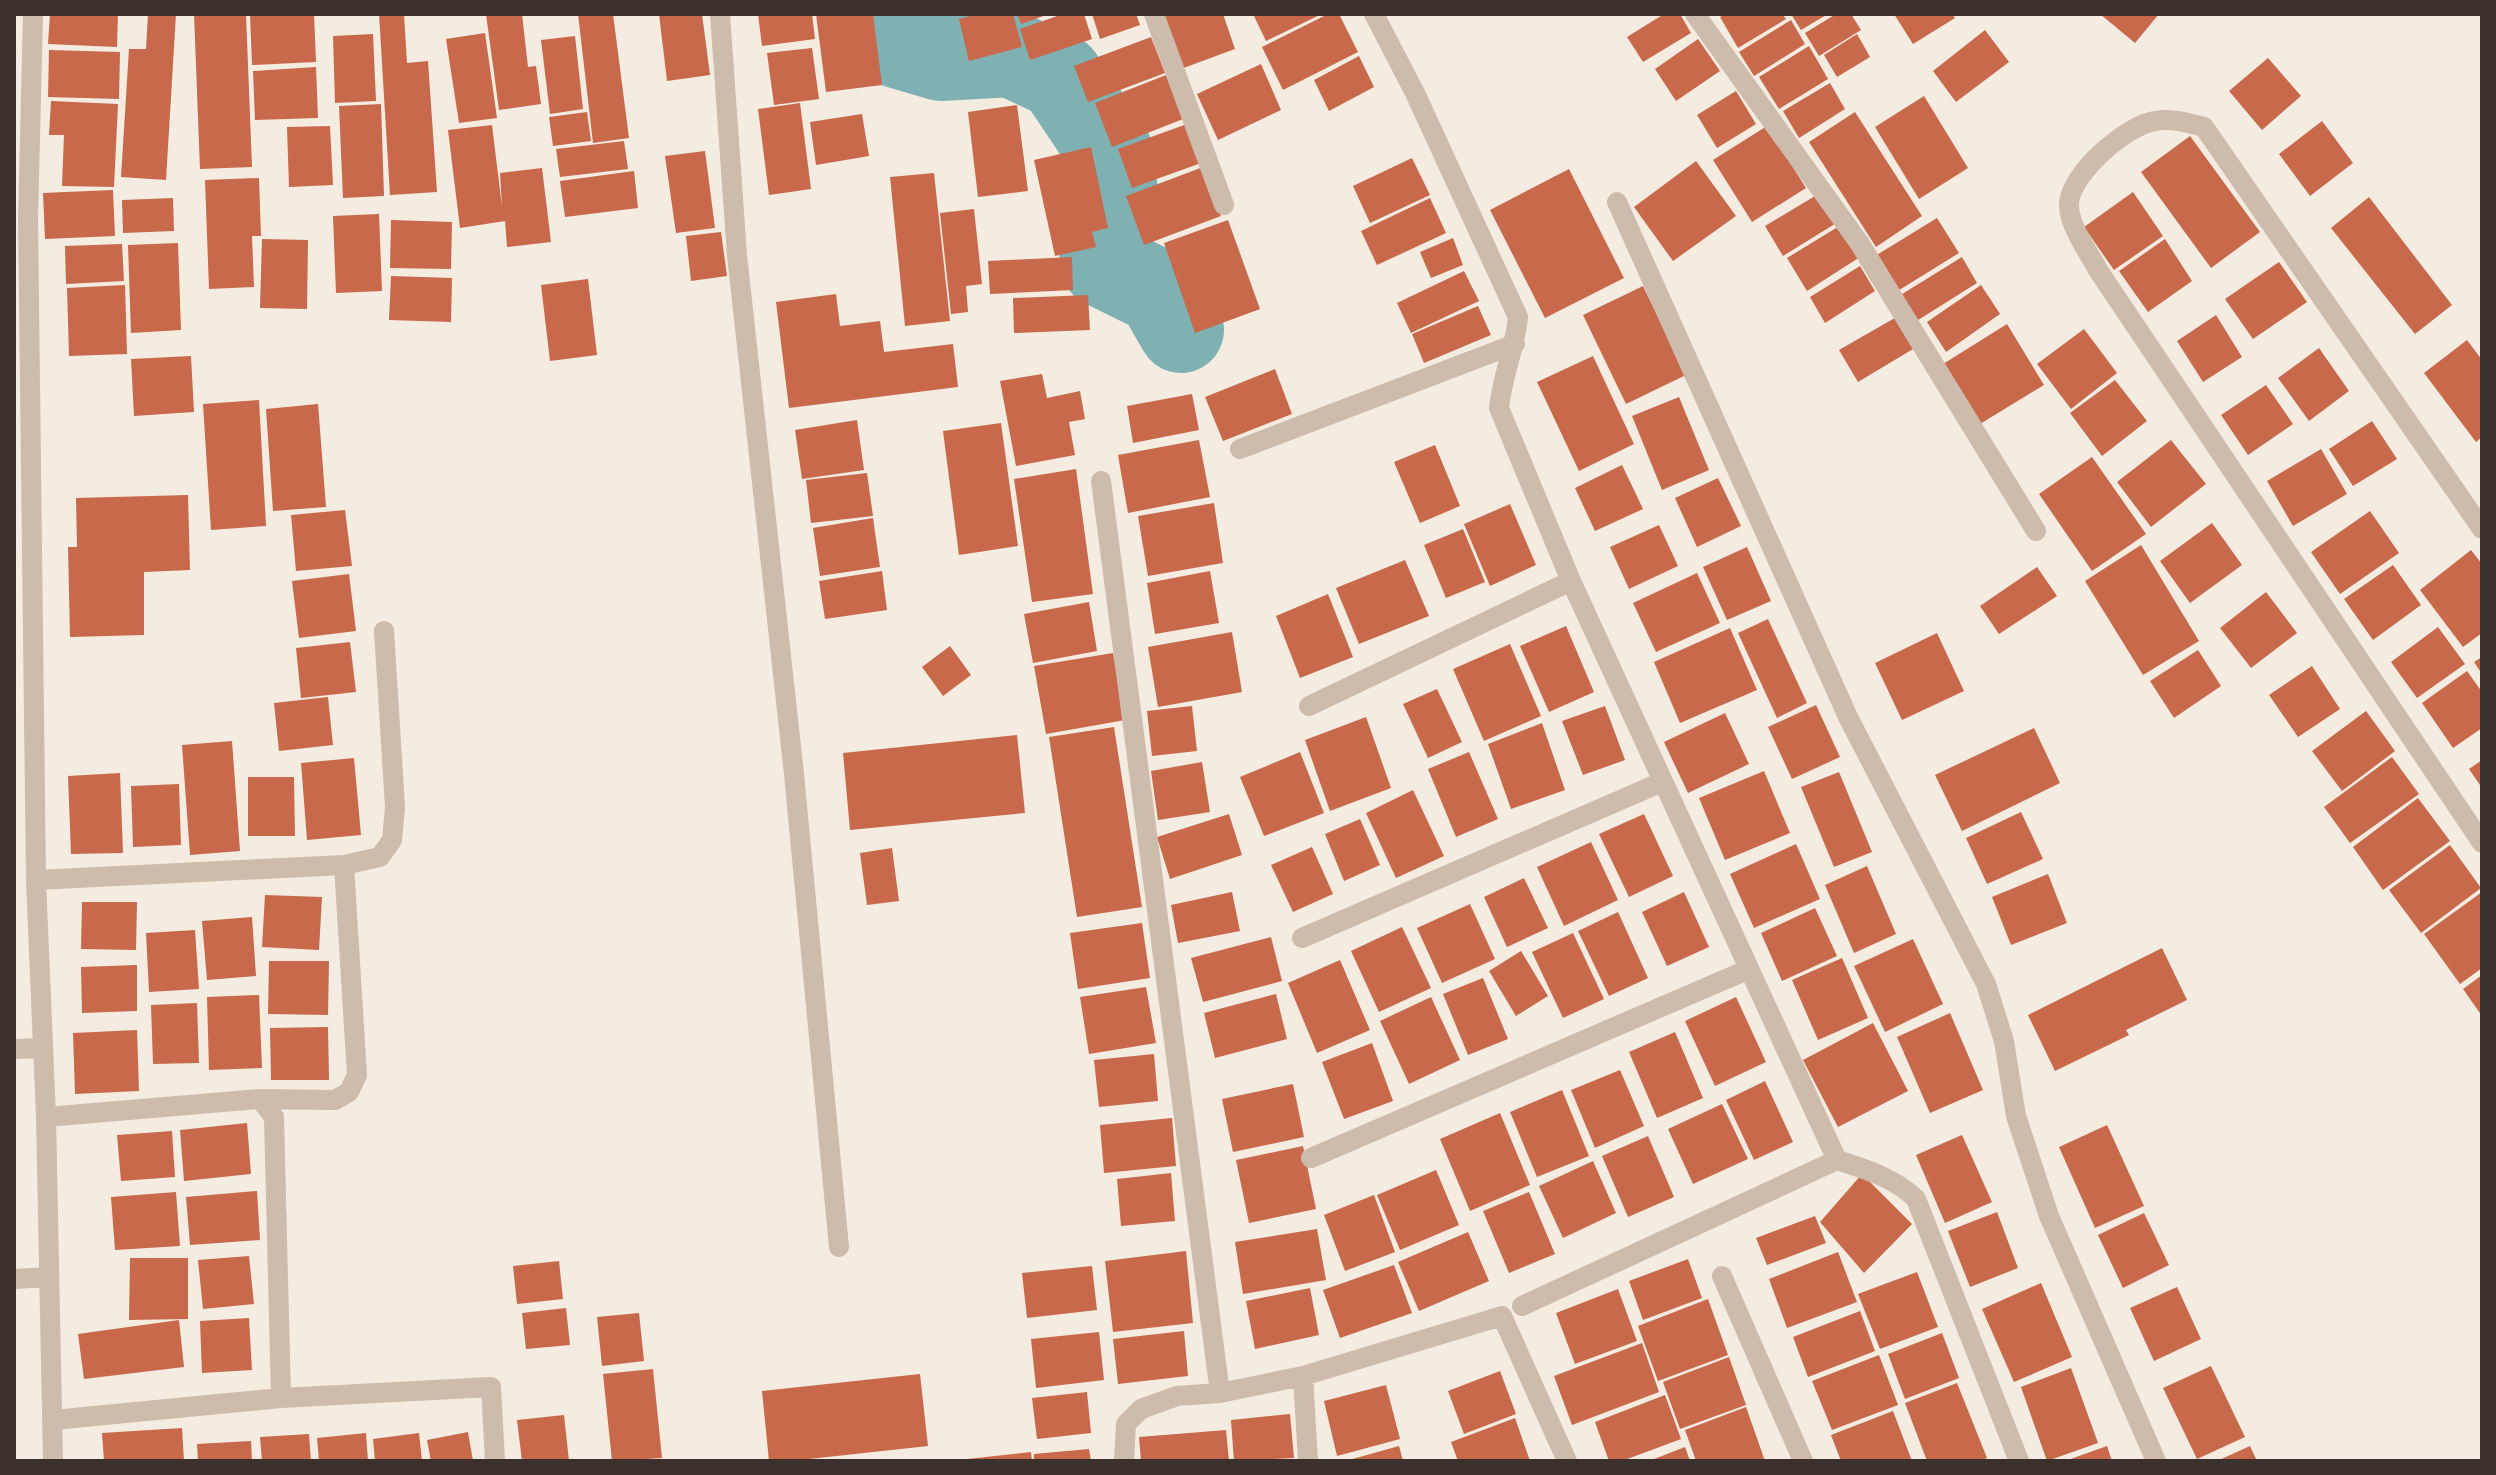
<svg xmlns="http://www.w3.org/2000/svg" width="2496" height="1475" font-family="'Varela Round',sans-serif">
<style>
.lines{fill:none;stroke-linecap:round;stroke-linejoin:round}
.river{stroke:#7fb0b2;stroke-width:86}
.building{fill:#c8694b}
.service{stroke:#cdbbac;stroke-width:20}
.minor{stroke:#cdbbac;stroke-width:20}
</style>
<rect width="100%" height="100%" fill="#f4ebe1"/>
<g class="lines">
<!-- river -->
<path class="river" d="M887,14L897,45L941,58L1011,54L1060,77L1109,150L1118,211L1101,242L1104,265L1159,292L1181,330"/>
</g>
<!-- building -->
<path class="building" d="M50,14H118L117,47L48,44Z
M148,14H176L166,180L121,177L129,49H146Z
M194,14H246L252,167L200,169Z
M250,14H314L316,62L252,65Z
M379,14H404L407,63L428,61L437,192L390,195Z
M486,14H522L528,67L536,66L541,104L499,110Z
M578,14H613L629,138L593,143Z
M659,14H702L710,75L667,81Z
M758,14H812L815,39L762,46Z
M816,14H873L882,85L826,92Z
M978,14H1013L1022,47L969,61L959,19Z
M1017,14H1049L1021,24Z
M1063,14H1084L1092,39L1030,60L1020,29Z
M1092,14H1136L1140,25L1100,39Z
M1157,14H1223L1235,49L1178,70Z
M1253,14H1322L1266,41Z
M1328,14H1339L1358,52L1283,90L1262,47Z
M1664,14H1680L1691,33L1643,62L1627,37Z
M1726,14H1782L1786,19L1738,48L1720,17Z
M1791,14H1828L1801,30Z
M1836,14H1851L1861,30L1819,56L1805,33Z
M1894,14H1952L1955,18L1913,44Z
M2100,14H2159L2135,43Z
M1791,20L1805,44L1754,76L1739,52Z
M1985,30L2009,62L1956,102L1933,71Z
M485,33L497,118L459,123L446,39Z
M373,34L376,101L335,103L333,36Z
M1857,34L1870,57L1837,77L1824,55Z
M575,36L583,109L550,114L541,40Z
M1151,37L1165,73L1088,102L1074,66Z
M1698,39L1720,71L1676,101L1655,69Z
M1809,46L1828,79L1779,109L1759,77Z
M812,48L819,99L774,105L767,53Z
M49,50L120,52L119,99L48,97Z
M1359,56L1374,87L1329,111L1314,80Z
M2268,58L2301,96L2262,130L2229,91Z
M1261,64L1281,110L1218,140L1197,94Z
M316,67L318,118L255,120L253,71Z
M1166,75L1183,119L1112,147L1095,103Z
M1830,83L1845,109L1799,138L1783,111Z
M1736,91L1756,124L1717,148L1697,115Z
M1924,96L1968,168L1919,199L1875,127Z
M51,101L118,104L114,187L62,186L64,135H49Z
M800,103L811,189L769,195L758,109Z
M381,104L384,196L343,198L339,106Z
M1017,105L1028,191L978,197L968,112Z
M587,112L591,141L553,146L549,117Z
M1855,112L1922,216L1876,247L1809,142Z
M862,114L869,156L816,165L810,122Z
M2322,121L2353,163L2310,196L2279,154Z
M1187,124L1201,163L1132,188L1118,149Z
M492,125L502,207L500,173L542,168L551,242L507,247L505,221L460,228L448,130Z
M330,126L333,185L289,187L287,127Z
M1767,126L1806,188L1752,222L1713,160Z
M2190,136L2260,232L2211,268L2141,172Z
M624,141L628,169L560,177L556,149Z
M1091,147L1108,228L1092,232L1096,247L1055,256L1034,160Z
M705,151L715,228L676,233L665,156Z
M1412,158L1430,195L1370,223L1353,186Z
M1696,161L1736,216L1673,261L1634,207Z
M1203,167L1221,216L1144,245L1126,196Z
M1569,169L1624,278L1545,318L1490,210Z
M634,171L638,208L565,217L560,181Z
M934,173L950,321L905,326L890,177Z
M259,178L261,236H252L254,287L209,289L205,180Z
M113,190L115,236L45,239L43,193Z
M2133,192L2163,236L2114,270L2084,227Z
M1820,193L1838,222L1783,256L1765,226Z
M2369,197L2452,305L2415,334L2331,228Z
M173,198L174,231L123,233L122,200Z
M1430,198L1446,233L1377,265L1361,231Z
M974,209L982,284L966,286L968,312L951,314L940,213Z
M379,214L382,291L336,293L333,216Z
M1937,218L1959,253L1896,292L1875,256Z
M391,220L452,222L451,269L390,268Z
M1228,220L1260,309L1195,333L1164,243Z
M1841,225L1860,257L1807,291L1787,258Z
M721,232L727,276L691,281L686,236Z
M1453,238L1463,265L1431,278L1420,252Z
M262,239L308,240L307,309L260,308Z
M2165,239L2192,281L2148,312L2119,271Z
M178,243L181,330L131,333L128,245Z
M122,244L124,281L66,284L65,246Z
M1072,257L1073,290L990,294L988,261Z
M1962,257L1977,283L1915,322L1899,296Z
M2279,262L2307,302L2253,339L2225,299Z
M1860,266L1875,291L1825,323L1810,297Z
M1464,271L1479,301L1411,333L1397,303Z
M391,276L452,278L451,322L389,320Z
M588,279L597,355L550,361L541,285Z
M125,285L127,354L69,356L67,288Z
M1981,285L2000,314L1946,352L1927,322Z
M1643,286L1686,375L1626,404L1583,315Z
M836,294L840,326L880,321L884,352L953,344L958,387L789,408L776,302Z
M1088,295L1090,330L1014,333L1013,298Z
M1478,306L1491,335L1424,363L1412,334Z
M1900,315L1918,346L1858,382L1839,350Z
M2216,315L2242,357L2203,382L2177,341Z
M2007,324L2044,385L1980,424L1943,364Z
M2084,329L2117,373L2071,409L2037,364Z
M2467,340L2482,360V437L2476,442L2424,373Z
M2319,348L2349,391L2309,421L2278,378Z
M191,356L194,412L134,416L131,359Z
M1593,356L1634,444L1579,471L1537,382Z
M1275,369L1292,414L1223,441L1205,397Z
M1042,374L1047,398L1080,391L1085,419L1069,422L1075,455L1016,466L1000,381Z
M2115,380L2147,421L2102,456L2070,413Z
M2266,385L2293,424L2248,455L2221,415Z
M1192,394L1199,430L1133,443L1127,406Z
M1679,397L1709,470L1662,490L1632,416Z
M259,400L266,526L211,530L203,404Z
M318,404L326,507L273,511L266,409Z
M857,420L864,470L802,479L795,430Z
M2372,421L2397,459L2353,486L2329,449Z
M1001,423L1018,546L959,555L943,431Z
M1199,440L1210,497L1128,513L1118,455Z
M2171,440L2206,484L2151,527L2117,482Z
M1435,445L1460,506L1420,523L1394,462Z
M2321,449L2347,494L2293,526L2267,481Z
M2092,457L2146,534L2092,571L2039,494Z
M1622,465L1643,509L1595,531L1575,488Z
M1076,469L1093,594L1032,602L1014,479Z
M867,473L873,516L811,523L806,480Z
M1718,478L1741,526L1697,547L1675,498Z
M188,495L190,570L144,572V635L70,637L68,547H77L76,498Z
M1214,503L1223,563L1148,576L1138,516Z
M1510,504L1536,565L1490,586L1464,524Z
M345,510L352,566L296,571L291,515Z
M2370,511L2399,553L2340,594L2311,552Z
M873,518L880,567L820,576L813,528Z
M2212,523L2242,565L2190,603L2160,561Z
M1659,525L1678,566L1629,589L1610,547Z
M1463,529L1485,582L1446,598L1424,545Z
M2141,545L2199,641L2143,675L2085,581Z
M1747,547L1771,601L1727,620L1703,567Z
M2471,550L2482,564V633L2463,647L2420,590Z
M1405,560L1429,616L1359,644L1336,588Z
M2393,565L2421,605L2373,640L2344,599Z
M2037,567L2057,596L1999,634L1980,606Z
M882,571L887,610L825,619L819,581Z
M1210,571L1219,623L1155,634L1147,583Z
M1697,573L1720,623L1656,652L1633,603Z
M349,574L356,631L299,638L292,581Z
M2266,592L2297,633L2251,668L2220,628Z
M1328,594L1353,657L1300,678L1276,616Z
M1089,602L1097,651L1033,663L1024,614Z
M1768,619L1807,703L1777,718L1738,633Z
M1566,626L1594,692L1549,712L1520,646Z
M2438,627L2465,664L2417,698L2391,662Z
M1730,628L1757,690L1680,723L1654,662Z
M1232,632L1242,692L1158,707L1148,647Z
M1937,633L1964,691L1902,720L1875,663Z
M350,642L356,692L301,698L296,648Z
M1510,644L1541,716L1484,741L1453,669Z
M950,646L971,675L943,696L922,667Z
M2198,650L2221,686L2174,718L2150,681Z
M1113,653L1125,720L1046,734L1034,666Z
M2482,657V674L2474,662Z
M2312,666L2340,709L2298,737L2269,695Z
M2467,671L2482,692V728L2453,748L2422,703Z
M1437,689L1462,742L1428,758L1403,704Z
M328,697L333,745L279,751L274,703Z
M1816,705L1840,757L1792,779L1768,727Z
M1192,706L1197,751L1152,756L1147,711Z
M1605,706L1625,760L1583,775L1562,721Z
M2366,711L2395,751L2342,791L2312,751Z
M1725,713L1749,764L1688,793L1664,742Z
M1366,717L1391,788L1330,811L1305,740Z
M1542,723L1565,790L1511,809L1488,744Z
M1114,727L1142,907L1077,917L1049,737Z
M2034,728L2060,783L1962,831L1935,775Z
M1017,735L1025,813L850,830L843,753Z
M232,741L240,851L190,855L182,745Z
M1300,752L1324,813L1264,836L1240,777Z
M1469,752L1498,819L1456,837L1428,769Z
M2392,757L2419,794L2350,843L2324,807Z
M354,758L361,835L307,840L301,763Z
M2482,760V788L2469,769Z
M1202,762L1210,812L1158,820L1151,771Z
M1764,771L1790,833L1725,860L1699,798Z
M1839,772L1872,852L1834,867L1801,787Z
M120,773L123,853L71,854L68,776Z
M248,777H294L295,836H248Z
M179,784L181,845L133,847L131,786Z
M1413,790L1444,856L1396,878L1366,813Z
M2418,798L2450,841L2383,890L2353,847Z
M2021,812L2043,859L1987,884L1966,838Z
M1229,814L1242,855L1170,879L1157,837Z
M1644,814L1673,876L1629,897L1599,834Z
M1360,819L1380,865L1344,881L1325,834Z
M1591,842L1618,900L1564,926L1537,867Z
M1796,844L1820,899L1754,928L1730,874Z
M2450,845L2481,888L2421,933L2389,890Z
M1312,847L1333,894L1293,912L1271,865Z
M892,848L899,901L867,905L860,853Z
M1867,866L1896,934L1854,953L1825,885Z
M2048,874L2067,923L2011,945L1992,897Z
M1524,878L1548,928L1507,947L1484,897Z
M1232,892L1240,931L1178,943L1171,905Z
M1684,892L1709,947L1667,966L1642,912Z
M2482,892V968L2460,984L2424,934Z
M265,895L322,897L319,950L262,947Z
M82,902H137L136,950L81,949Z
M1470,904L1495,959L1442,983L1417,928Z
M1815,908L1837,956L1782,981L1761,933Z
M1618,912L1648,978L1609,996L1578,931Z
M252,917L256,976L207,980L202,921Z
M1142,923L1150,978L1078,989L1070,933Z
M1402,927L1431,988L1379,1012L1351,951Z
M195,930L199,989L149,992L146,933Z
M1573,933L1604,999L1563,1018L1532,952Z
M1271,937L1282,981L1203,1002L1191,958Z
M1913,939L1943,1004L1885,1032L1854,966Z
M2162,948L2187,1000L2126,1030L2129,1035L2055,1071L2028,1015Z
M1521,951L1548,996L1516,1016L1489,971Z
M1842,958L1868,1018L1818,1040L1792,980Z
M1340,960L1370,1030L1317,1053L1288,983Z
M269,961H329L328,1015L268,1014Z
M137,965V1011L82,1013L81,967Z
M2482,975V1016L2463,989Z
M1483,978L1508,1039L1468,1055L1443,994Z
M1146,987L1156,1043L1089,1054L1080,997Z
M1276,994L1287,1039L1215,1058L1204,1013Z
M259,995L262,1068L209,1070L207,997Z
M1431,997L1460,1060L1409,1084L1380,1021Z
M1736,997L1766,1062L1715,1086L1685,1021Z
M197,1003L199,1063L153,1064L151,1005Z
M1950,1013L1983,1090L1930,1113L1897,1037Z
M1873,1023L1908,1091L1838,1127L1803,1060Z
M328,1027L329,1080H271L270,1028Z
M137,1030L139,1091L75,1094L73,1033Z
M1675,1032L1703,1098L1657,1118L1629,1052Z
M1372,1043L1393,1101L1344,1119L1322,1062Z
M1154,1054L1158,1101L1099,1107L1094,1060Z
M1620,1070L1644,1126L1595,1148L1571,1090Z
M1765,1081L1793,1142L1754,1160L1726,1100Z
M1293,1084L1304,1137L1233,1152L1222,1099Z
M1562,1090L1589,1156L1537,1177L1510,1112Z
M1722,1104L1748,1159L1693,1184L1668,1129Z
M1500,1113L1530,1185L1470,1211L1440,1139Z
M1172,1118L1176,1166L1104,1173L1100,1125Z
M247,1123L251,1174L184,1181L180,1130Z
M2107,1125L2144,1206L2095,1228L2059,1147Z
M172,1131L175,1177L121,1181L117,1135Z
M1962,1135L1992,1202L1945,1223L1916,1155Z
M1648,1136L1674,1197L1628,1217L1602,1156Z
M1303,1146L1316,1209L1249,1223L1236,1160Z
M1593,1161L1616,1213L1563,1238L1539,1186Z
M1436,1170L1459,1225L1400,1250L1377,1195Z
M1171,1173L1175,1221L1121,1226L1117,1179Z
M1862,1174L1912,1224L1864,1273L1820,1222Z
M257,1191L260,1240L190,1245L186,1197Z
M176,1192L180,1246L115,1250L111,1197Z
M1529,1192L1555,1254L1509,1273L1483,1211Z
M1374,1195L1395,1252L1345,1271L1324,1215Z
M1997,1212L2018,1268L1970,1287L1948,1231Z
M2144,1213L2169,1265L2123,1288L2098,1235Z
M1815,1216L1826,1243L1767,1265L1756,1238Z
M1317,1229L1326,1280L1243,1294L1235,1242Z
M1468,1232L1489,1281L1419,1311L1398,1262Z
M1186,1251L1193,1323L1113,1332L1105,1261Z
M1838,1252L1857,1302L1787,1328L1769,1279Z
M249,1256L254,1304L203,1309L198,1260Z
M130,1258H188V1319L129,1320Z
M1688,1259L1702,1298L1643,1320L1629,1281Z
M559,1261L563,1299L517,1304L513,1266Z
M1394,1265L1412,1313L1340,1338L1323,1290Z
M1092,1266L1097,1310L1027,1318L1022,1273Z
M1917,1272L1938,1327L1880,1349L1858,1294Z
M2041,1283L2072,1357L2014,1382L1982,1309Z
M2177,1287L2201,1339L2154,1361L2130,1308Z
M1310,1288L1319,1335L1255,1349L1246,1301Z
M1618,1289L1637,1341L1575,1364L1556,1313Z
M1708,1299L1728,1355L1658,1381L1638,1326Z
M566,1308L570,1345L526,1349L522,1313Z
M1860,1311L1875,1351L1808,1377L1793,1337Z
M639,1313L644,1361L602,1366L597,1317Z
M249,1318L252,1370L202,1373L200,1321Z
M179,1320L184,1367L84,1379L78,1334Z
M1184,1331L1188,1376L1118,1384L1113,1339Z
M1099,1332L1104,1380L1036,1388L1031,1339Z
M1942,1333L1959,1378L1905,1399L1888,1354Z
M1642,1343L1659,1392L1572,1425L1554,1376Z
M1879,1355L1898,1405L1832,1430L1812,1381Z
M1729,1357L1746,1405L1680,1429L1663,1382Z
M2211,1366L2245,1437L2197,1459L2163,1388Z
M2071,1368L2098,1443L2047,1461L2021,1387Z
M653,1369L662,1458L612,1461L603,1374Z
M1500,1371L1516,1414L1464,1434L1448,1391Z
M920,1374L928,1446L791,1461H769L762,1391Z
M1957,1383L1987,1458L1980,1461H1927L1905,1403Z
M1386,1385L1400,1439L1337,1456L1324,1401Z
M1087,1392L1091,1433L1037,1439L1032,1398Z
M1665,1395L1681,1439L1622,1461H1609L1595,1422Z
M1746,1407L1765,1461H1696L1685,1430Z
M1893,1411L1912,1461H1841L1831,1435Z
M1290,1414L1294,1458L1234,1461L1231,1420Z
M564,1415L569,1461H522L517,1420Z
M1515,1418L1530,1461H1458L1451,1442Z
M182,1428L184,1461H104L102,1433Z
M1226,1430L1229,1461H1141L1139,1437Z
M468,1432L473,1461H431L427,1440Z
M366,1433L368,1461H319L317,1438Z
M419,1433L422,1461H375L373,1439Z
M309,1434L311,1461H262L260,1437Z
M251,1441L252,1461H198L197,1444Z
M1399,1446L1403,1461H1349V1460Z
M2107,1446L2112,1461H2065Z
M2250,1446L2257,1461H2217Z
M1685,1447L1690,1461H1649Z
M1089,1449L1091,1461H1034V1454Z
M1031,1452L1032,1461H967V1459Z"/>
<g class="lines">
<!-- service -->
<path class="service" d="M720,14L737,255L794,774L839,1247"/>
<!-- minor -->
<path class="minor" d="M33,14L28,219L36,880L46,1117L53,1461
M1154,14L1224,205
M1374,14L1415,93L1518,317C1515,348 1502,377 1499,408L1571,581L1837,1160
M1695,14L1860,244L2036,531
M1617,202L1848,717L1986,984L2004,1041L2016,1116L2049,1216L2156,1461
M1240,449L1515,344
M1101,481L1220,1393
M2482,529L2204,127C2188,123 2172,118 2155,121C2127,125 2071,173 2069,203C2068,225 2088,251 2098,270L2482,843
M1309,706L1571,581
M36,880L344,865L380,857L392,840L395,807L384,631
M1302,938L1662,782
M14,1049L41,1048
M260,1099L335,1100L349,1092L357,1075L344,865
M46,1117L260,1099L274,1117L281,1398
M1311,1158L1747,970
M1722,1276L1803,1461
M14,1279L49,1277
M1522,1306L1837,1160C1865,1169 1895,1178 1916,1199L2019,1461
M1303,1376L1308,1461
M53,1420L281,1398L491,1387L495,1461
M1124,1461L1126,1424L1141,1409L1177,1396L1220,1393L1303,1376L1502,1316L1567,1461"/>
</g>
<!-- border -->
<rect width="2496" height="1475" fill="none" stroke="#3b302b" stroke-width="32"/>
</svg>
